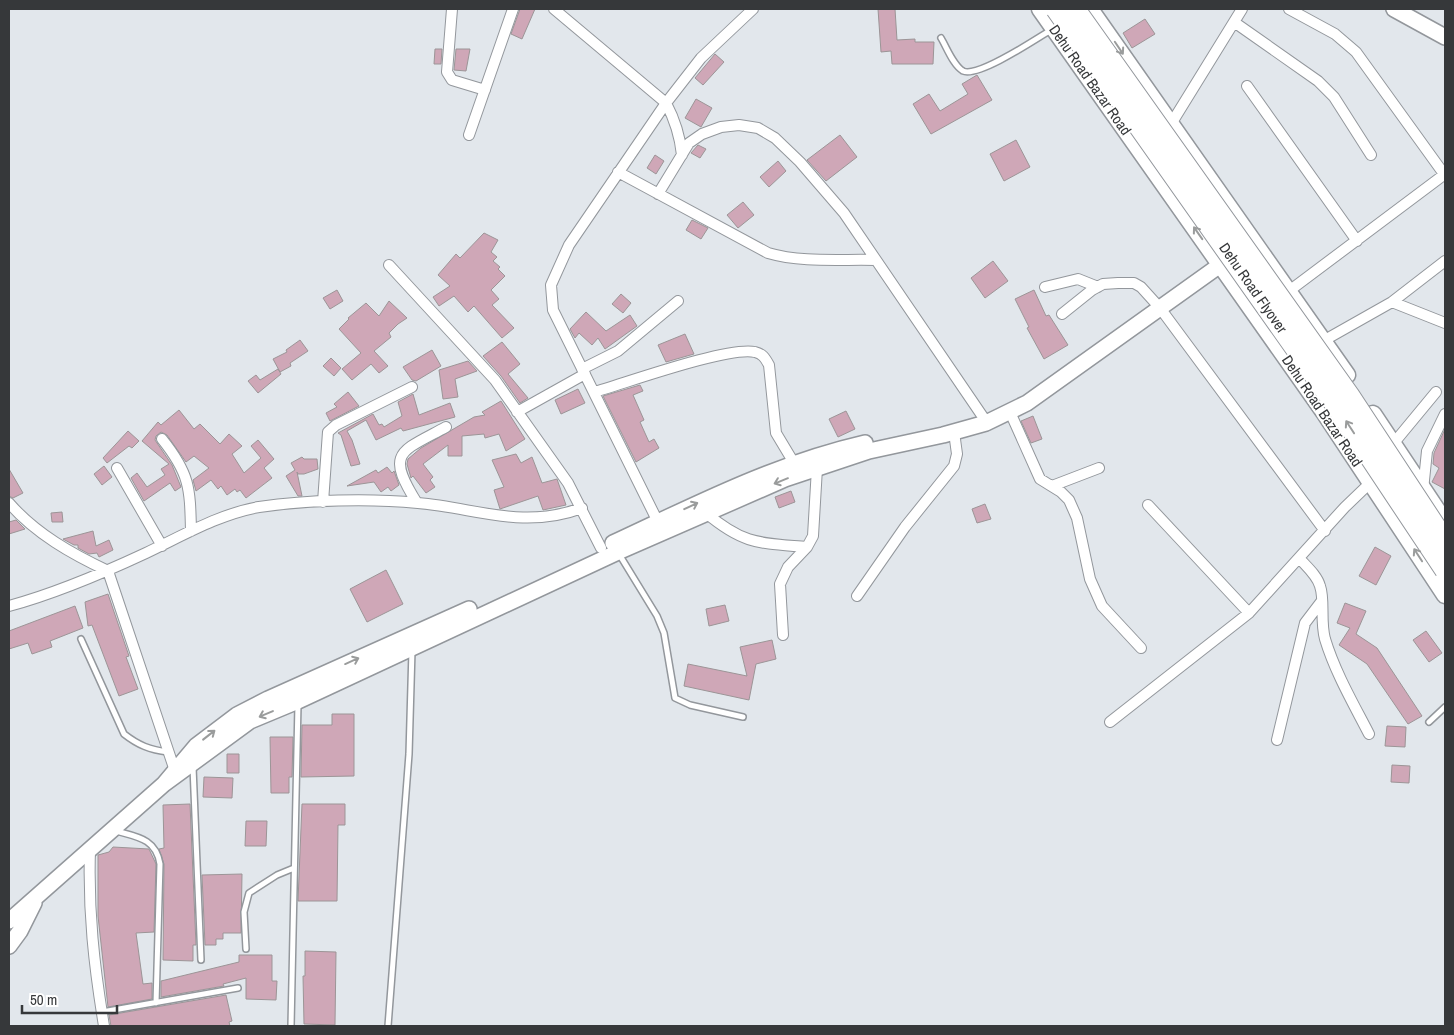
<svg xmlns="http://www.w3.org/2000/svg" width="1454" height="1035" font-family="'Archivo Narrow',sans-serif">
<style>
.building{fill:#cfa7b7;stroke:#9c9597}
.lines{fill:none;stroke-linecap:round;stroke-linejoin:round}
.lane-casing{stroke:#93979c;stroke-width:8}
.street-casing{stroke:#93979c;stroke-width:12}
.secondary-casing{stroke:#93979c;stroke-width:18}
.primary-casing{stroke:#93979c;stroke-width:19}
.lane{stroke:#fff;stroke-width:5}
.street{stroke:#fff;stroke-width:10}
.secondary{stroke:#fff;stroke-width:15}
.primary{stroke:#fff;stroke-width:16}
.highway-bridge-casing{stroke:#93979c;stroke-width:22;stroke-linecap:butt}
.highway-bridge{stroke:#fff;stroke-width:20}
.oneway{stroke:#9a9c9c}
.labels{text-anchor:middle;stroke-width:4;stroke-linejoin:round;paint-order:stroke}
.street-label{font-size:15px;fill:#36383a;stroke:#fff}
</style>
<rect width="100%" height="100%" fill="#e2e7ec"/>
<!-- building -->
<path class="building" d="M520,9H535L522,39L511,34Z
M878,9H895L897,40L915,39V42H934L933,64H892L891,51L881,52Z
M1145,19L1155,34L1132,48L1123,33Z
M435,49H442L441,64H434Z
M456,49H470L466,71L454,70Z
M715,54L724,62L703,85L695,78Z
M977,75L992,100L931,134L913,104L929,94L940,111L968,94L962,84Z
M696,99L712,108L701,127L685,118Z
M840,135L857,157L826,181L807,160Z
M1016,140L1030,167L1004,181L990,154Z
M698,145L706,149L700,158L691,153Z
M655,155L664,161L656,174L647,168Z
M778,161L786,171L769,187L760,177Z
M743,202L754,215L738,228L727,215Z
M692,220L708,228L701,239L686,230Z
M484,233L498,240L491,252L497,257L493,261L500,267L498,269L505,276L491,290L499,299L492,305L514,328L502,338L474,306L468,312L454,296L439,306L433,297L450,286L438,275L456,254L460,258Z
M993,261L1008,281L985,298L971,278Z
M337,290L343,301L330,309L323,298Z
M1034,290L1046,316L1049,315L1068,345L1044,359L1027,328L1029,327L1015,299Z
M621,294L631,303L623,313L612,304Z
M389,301L407,318L398,324L389,333L391,337L374,351L388,366L379,373L371,364L352,380L342,369L361,353L339,329L349,319L348,318L366,303L379,316Z
M586,312L606,331L630,315L637,326L605,349L598,338L592,345L579,333L575,338L570,329Z
M685,334L694,354L666,362L658,345Z
M300,340L308,351L290,363L291,366L280,372L273,359L287,352L286,350Z
M502,342L520,364L508,374L528,398L520,403L501,376L483,356Z
M432,350L441,366L416,381L412,380L403,367Z
M331,358L341,368L334,376L323,366Z
M468,361L477,371L455,379L458,397L443,399L439,370Z
M278,369L281,374L258,393L248,381L256,375L260,380Z
M640,385L643,391L633,395L644,420L640,422L649,442L654,439L659,448L636,462L603,396Z
M578,389L585,403L561,414L555,400Z
M348,392L359,406L330,421L326,413L337,407L334,404Z
M413,394L419,415L450,403L455,417L403,431L401,428L376,440L366,420L347,431L352,440L360,464L351,466L341,435L338,433L373,414L379,425L382,424L384,427L402,416L398,402Z
M501,401L525,439L506,451L499,434L485,438L484,434L462,436V456H448V445L423,464L433,477L430,480L435,487L426,493L413,476L411,478L407,464L408,459L421,448L474,417L485,415L482,412Z
M179,410L194,429L200,424L220,444L229,434L242,446L232,454L244,473L261,458L251,446L258,440L274,459L264,468L272,478L246,498L240,490L237,492L235,489L227,495L221,486L218,489L211,480L196,491L193,480L209,468L194,456L186,462L167,435L161,432L156,436L155,440L172,465L181,487L175,491L170,483L144,501L131,478L137,473L147,487L165,475L161,469L169,464L142,441L158,422L161,425Z
M846,411L855,429L838,437L829,419Z
M1033,416L1042,439L1031,443L1021,421Z
M1445,429V489L1432,482L1439,468L1433,464L1434,453Z
M128,431L139,441L132,448L129,446L107,463L103,458Z
M516,454L521,463L532,457L542,483L557,479L566,505L543,510L538,496L500,509L494,490L504,487L492,460Z
M302,457L304,459H317L318,469L304,474H298L297,472L302,496H298L286,476L295,470L291,463Z
M104,466L112,477L102,485L94,474Z
M387,467L392,473L394,471L399,485L391,491L388,487L381,492L374,482L347,486L376,470L378,473Z
M9,469L23,493L13,498L9,496Z
M791,491L795,502L779,508L775,497Z
M985,504L991,519L977,523L972,509Z
M62,512L63,522H52L51,513Z
M16,520L25,529L9,534V522Z
M93,531L96,546L109,540L113,550L99,557L97,553L89,554L78,548V545H74L63,539Z
M1375,547L1391,556L1376,585L1359,576Z
M386,570L403,604L367,622L350,589Z
M108,594L129,656L126,657L138,689L119,696L92,625L88,626L85,602Z
M1345,603L1366,611L1356,634L1377,648L1422,716L1408,724L1367,664L1339,645L1350,628L1337,623Z
M725,605L729,621L709,626L706,609Z
M75,606L83,628L50,641L52,647L32,654L28,643L9,649V631Z
M1426,631L1442,653L1429,662L1413,640Z
M772,640L776,659L756,664L749,700L684,686L688,664L747,676L740,647Z
M332,714H354V776L301,777L302,725H332Z
M1387,726L1406,727L1405,747L1385,746Z
M270,737H293L292,777H289V793H271Z
M227,754H239V773H227Z
M1392,765L1410,766L1409,783L1391,782Z
M204,777L233,778L232,798L203,797Z
M190,804L196,945H193V961L163,960L164,864L159,849L164,848L163,805Z
M302,804H345V825H338L337,901H298Z
M246,821H267L266,846H245Z
M113,847L149,849L156,864L154,932L136,933L143,984L152,983V999L108,1007L98,916V855L109,852Z
M242,874L241,933H223V939H216V945H205L202,875Z
M305,951L336,952L335,1025L304,1024L303,976H305Z
M239,955H272V981H277L276,1000L246,999V978L223,984L224,986L161,997V981L239,962Z
M226,995L232,1021L229,1022L230,1026H111L109,1015Z"/>
<g class="lines">
<!-- lane casing -->
<g class="lane-casing">
<path id="lane" d="M941,38C947,48 953,65 963,71C978,78 1036,39 1051,30
M619,554L657,616L664,633L675,698L690,705L743,717
M81,639L124,734C138,745 150,750 168,752
M1429,722L1445,707
M193,767L201,960
M116,831C138,837 156,839 160,864L156,1003
M246,949L244,912L249,893L277,875L294,868
M102,1012L238,988
M291,1026L298,704
M388,1026L409,754L412,650"/>
</g>
<!-- street casing -->
<g class="street-casing">
<path id="street" d="M452,9L447,72L452,80L485,90
M554,9L666,103C675,120 680,136 682,155
M1289,9L1335,34L1356,52L1444,174
M1234,22L1318,81L1334,97L1371,155
M1247,86L1357,241
M1171,124L1242,9
M469,135L513,9
M618,172L768,253C802,263 841,259 876,260
M658,194L689,143L702,134L721,127L739,125L758,128L775,138L800,162L844,213L983,417
M389,265L495,380L568,483L601,548
M1045,287L1078,279L1098,287
M1289,291L1445,174
M1392,302L1445,323
M1062,314L1092,290L1103,284L1118,283H1134L1141,287L1160,308L1325,531
M1323,341L1392,302L1445,261
M582,369L618,351L678,301
M594,392C626,383 728,346 755,352C763,354 765,358 769,365L776,433L794,463
M517,412L585,374
M1010,412L1040,479L1061,492L1069,500L1077,518L1090,579L1102,606L1141,648
M162,439C190,474 190,488 191,531
M1393,444L1436,392
M117,468L162,546
M1052,486L1099,468
M1423,490L1427,451L1445,414
M323,502L328,432L336,425L412,387
M9,503C36,534 72,554 108,571L175,771
M417,503C385,452 400,452 446,427
M1148,505L1249,613
M706,513C744,545 760,543 807,547
M658,522L553,310L551,285L569,245L666,103L701,58L753,9
M1299,558C1306,566 1317,575 1320,586C1325,600 1320,621 1325,639C1335,672 1353,703 1369,734
M857,596L905,527L954,466L957,454L954,432
M9,606C57,593 101,574 146,553C182,536 219,514 259,507C308,500 368,498 418,503C477,508 522,530 582,508
M783,635L780,584L788,567L807,547L813,536L817,468
M1110,722L1249,613L1345,507L1370,483
M1277,740L1305,623L1321,602
M90,849C88,912 94,965 104,1026"/>
</g>
<!-- secondary casing -->
<g class="secondary-casing">
<path id="secondary" d="M1394,9L1445,37
M613,543C697,504 774,464 865,443
M164,784L250,721L298,701L618,552L785,479L869,451L943,435L986,423L1027,403L1230,258
M9,921L164,784L196,746L237,715L268,699L469,609
M9,946L20,931L34,903"/>
</g>
<!-- primary casing -->
<g class="primary-casing">
<path id="primary" d="M1040,9L1324,412L1445,595
M1090,9L1347,375
M1373,414L1445,522"/>
</g>
<!-- lane -->
<use href="#lane" class="lane"/>
<!-- street -->
<use href="#street" class="street"/>
<!-- secondary -->
<use href="#secondary" class="secondary"/>
<!-- primary -->
<use href="#primary" class="primary"/>
<!-- highway-bridge casing -->
<g class="highway-bridge-casing">
<path id="highway-bridge" d="M1056,9L1334,403L1445,570
M1075,9L1349,395L1445,541"/>
</g>
<!-- highway-bridge -->
<use href="#highway-bridge" class="highway-bridge"/>
</g>
<!-- one-way arrows -->
<defs><path id="oneway-shaft" d="M-6 0H5M1.5-3L5.5 0L1.5 3" fill="none" stroke-width="1.6" stroke-linecap="round" stroke-linejoin="round" transform="scale(1.25)"/></defs>
<g class="oneway">
<use href="#oneway-shaft" transform="translate(1119 48) rotate(56)"/>
<use href="#oneway-shaft" transform="translate(1198 233) rotate(-125)"/>
<use href="#oneway-shaft" transform="translate(1350 427) rotate(-123)"/>
<use href="#oneway-shaft" transform="translate(781 481) rotate(158)"/>
<use href="#oneway-shaft" transform="translate(691 506) rotate(-25)"/>
<use href="#oneway-shaft" transform="translate(1418 555) rotate(-123)"/>
<use href="#oneway-shaft" transform="translate(352 661) rotate(-24)"/>
<use href="#oneway-shaft" transform="translate(266 714) rotate(157)"/>
<use href="#oneway-shaft" transform="translate(209 735) rotate(-38)"/>
</g>
<g class="labels">
<!-- street labels -->
<g class="street-label">
<text transform="translate(1090 80) rotate(55)" y="5">Dehu Road Bazar Road</text>
<text transform="translate(1253 288) rotate(55)" y="5">Dehu Road Flyover</text>
<text transform="translate(1322 411) rotate(56)" y="5">Dehu Road Bazar Road</text>
</g>
</g>
<!-- border -->
<rect width="1454" height="1035" fill="none" stroke="#36383a" stroke-width="20"/>
<!-- scale -->
<path d="M22 1005v8h95v-8" fill="none" stroke="#36383a" stroke-width="2.5"/>
<text x="30" y="1005" font-size="15" fill="#36383a" stroke="#ffffff" stroke-width="4" paint-order="stroke">50 m</text>
</svg>
